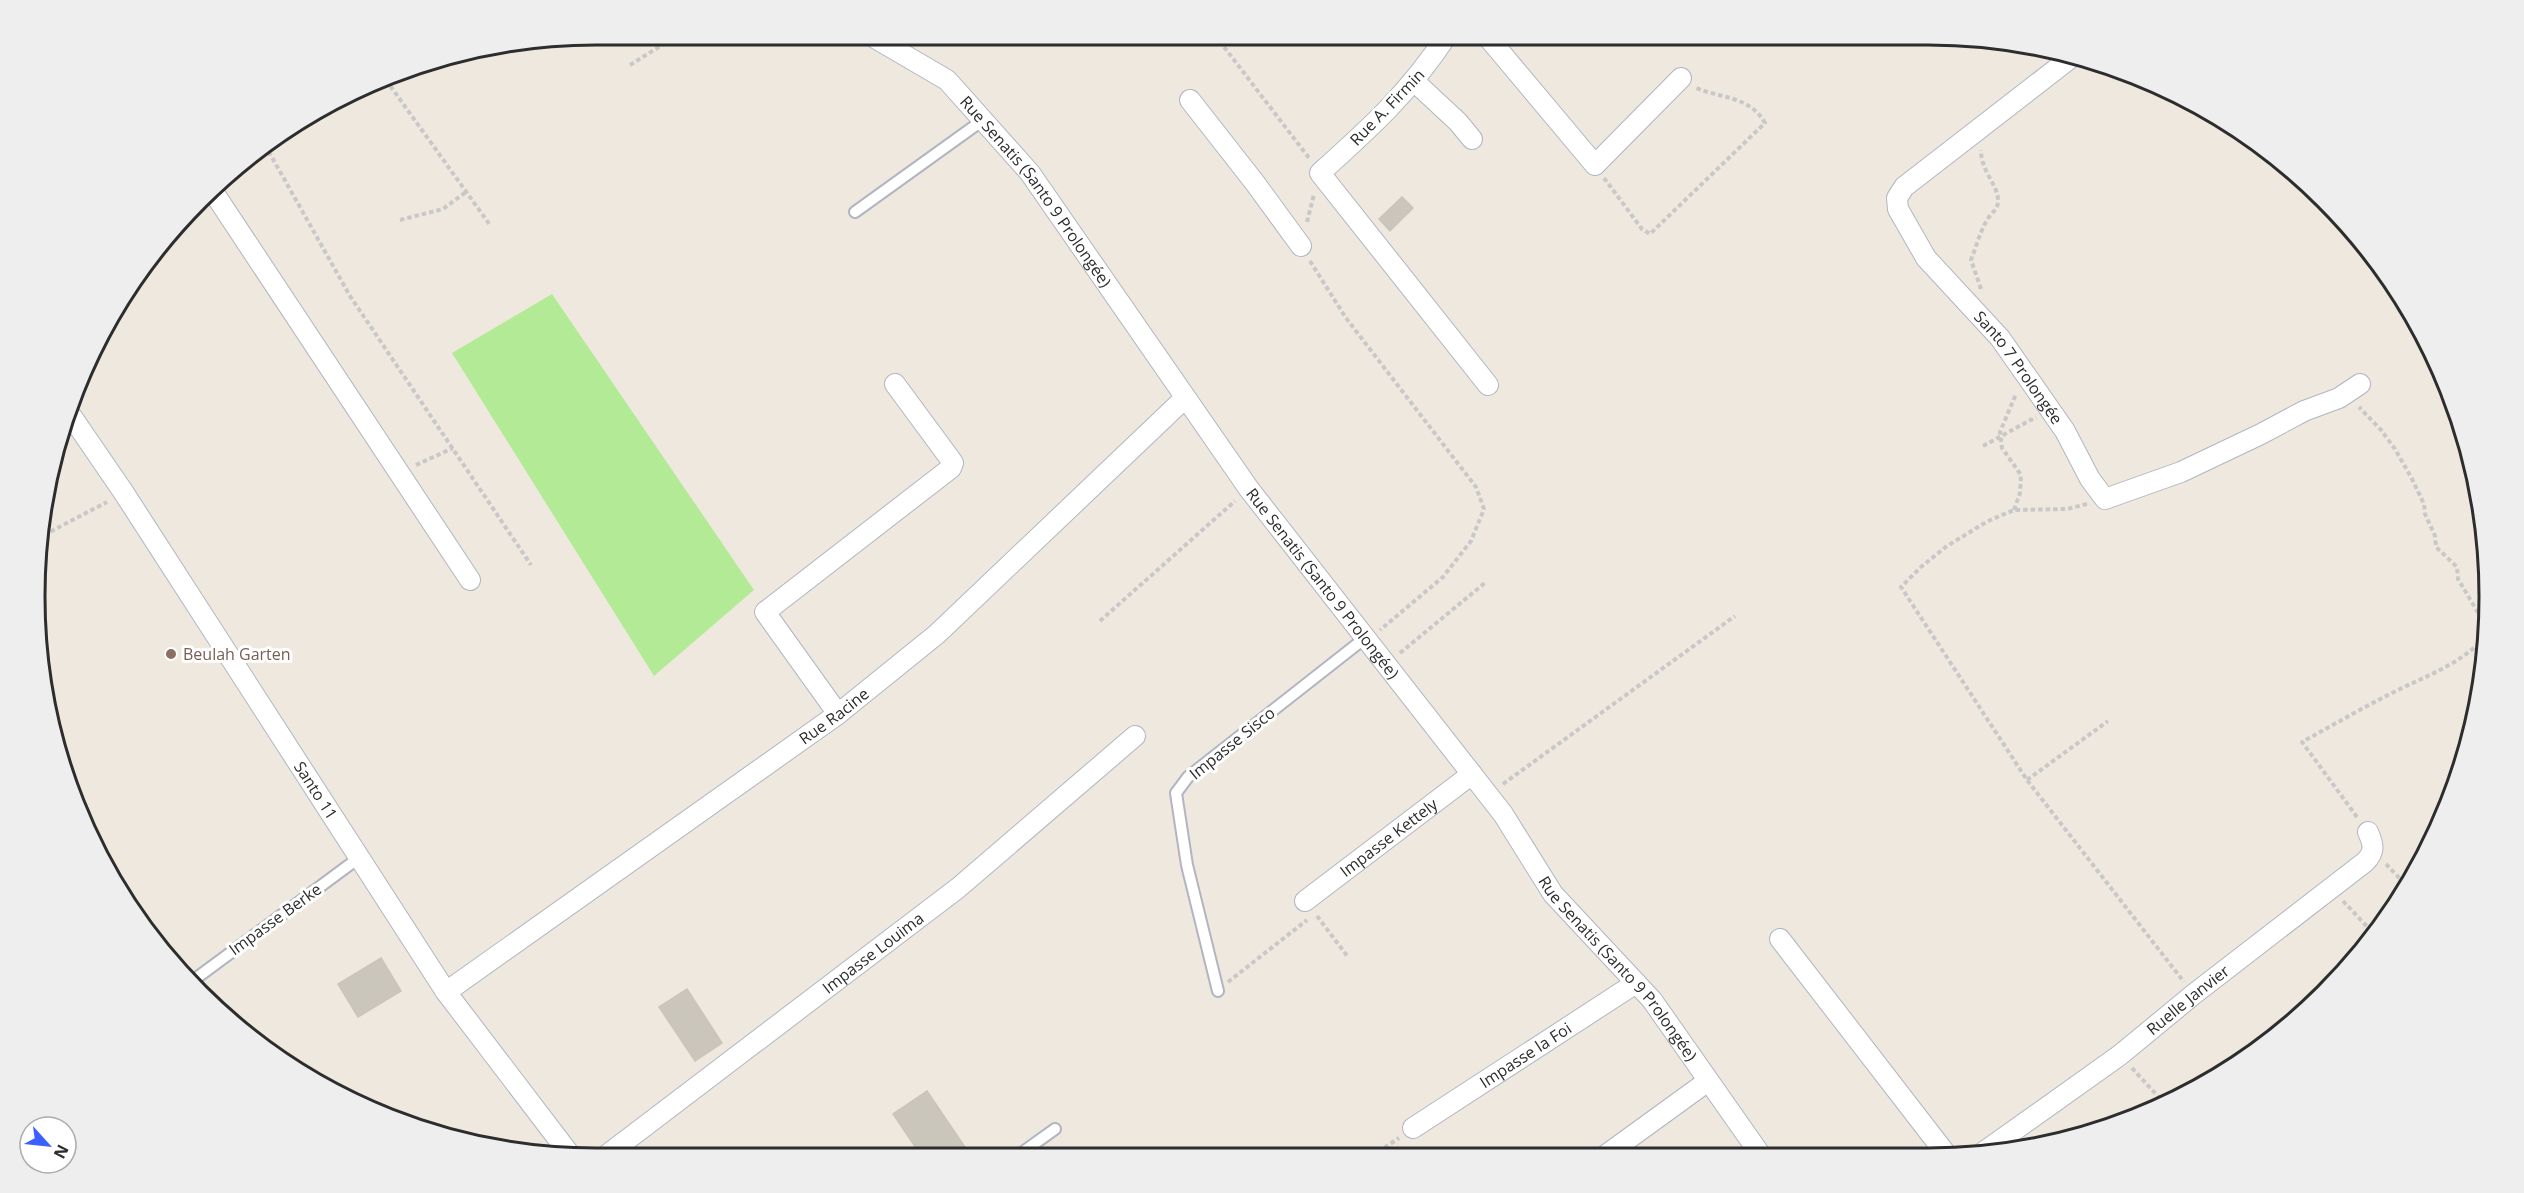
<svg xmlns="http://www.w3.org/2000/svg" width="2524" height="1193" font-family="'Open Sans',sans-serif">
<style>
.green{fill:#b3ea96}
.building{fill:#cbc6bc;stroke:#cbc4b7;stroke-width:1.5}
.lines{fill:none;stroke-linecap:round;stroke-linejoin:round}
.service-casing{stroke:#b2b5c1;stroke-width:14}
.minor-casing{stroke:#b2b5c1;stroke-width:22}
.path{stroke:#c8c8c8;stroke-width:4;stroke-dasharray:4.5 3;stroke-linecap:butt}
.service{stroke:#fff;stroke-width:10}
.minor{stroke:#fff;stroke-width:20}
.education-dot{fill:#8d6e63;stroke:#fff;stroke-width:2}
.labels{text-anchor:middle;stroke-width:6;stroke-linejoin:round;paint-order:stroke}
.street-label{font-size:16px;fill:#2d2d2d;stroke:#fff}
.education-label{font-size:16px;fill:#785e54;stroke:#fff;text-anchor:start}
.rim{fill:none;stroke:#2d2d2d;stroke-width:3}
</style>
<rect width="100%" height="100%" fill="#efe8de"/>
<!-- green -->
<path class="green" d="M552,294L754,590L654,676L452,353Z"/>
<!-- building -->
<path class="building" d="M1402,197L1413,208L1390,231L1379,219Z
M381,958L401,991L358,1017L338,984Z
M687,989L722,1043L695,1061L659,1007Z
M927,1091L969,1153L963,1157H922L893,1114Z"/>
<g class="lines">
<!-- service casing -->
<g class="service-casing">
<path id="service" d="M855,212L983,120
M191,982L360,857
M1218,991L1187,865L1176,793L1188,777L1365,638
M1016,1157L1055,1129"/>
</g>
<!-- minor casing -->
<g class="minor-casing">
<g id="minor">
<path id="s1" d="M870,35L947,80L1030,173L1249,489L1503,814L1553,894L1652,1000L1760,1154"/>
<path d="M1447,35C1410,92 1370,128 1320,173L1488,385"/>
<path d="M1486,35L1595,165L1681,78"/>
<path id="s2" d="M2073,56L1904,187L1897,198L1898,209L1926,258L2000,338L2065,431L2090,479L2105,499L2181,472L2261,434L2304,411L2339,398L2360,384"/>
<path d="M1415,82L1458,122L1472,139"/>
<path d="M1190,100L1255,183L1301,246"/>
<path d="M212,190L470,580"/>
<path id="s3" d="M72,417L124,493L446,992L571,1156"/>
<path d="M838,714L765,612L951,468L953,463L951,460L895,384"/>
<path id="s4" d="M1305,901L1472,774"/>
<path d="M1780,939L1946,1154"/>
<path id="s5" d="M446,992L838,714L937,634L1185,398"/>
<path id="s6" d="M1413,1128L1636,983"/>
<path id="s7" d="M1981,1154L2120,1055L2194,994L2365,862C2375,852 2374,845 2368,832"/>
<path d="M1606,1155L1708,1081"/>
<path id="s8" d="M603,1158L958,888L1135,736"/>
</g>
</g>
<!-- path -->
<path class="path" d="M1215,35L1309,158
M630,65L678,35
M386,80L490,225
M265,145L350,296L531,565
M1604,178L1642,229L1650,234L1765,123C1749,95 1720,99 1694,87
M400,220L443,209L466,192
M1307,222L1314,194
M1310,261L1346,318L1476,487L1484,509L1471,541L1443,577L1380,630
M1981,289L1971,260C1976,247 1980,232 1987,220C1991,213 1999,209 1998,199C1997,184 1981,171 1981,150
M1983,446L2036,417
M416,465L453,448
M2087,504L2067,509L2014,510L1988,521L1947,546L1921,567L1901,587L2027,780L2184,982
M2014,510L2020,493L2021,475L2002,448L2000,432L2016,394
M44,535L107,502
M1100,621L1235,501
M1400,653L1486,582
M2027,780L2108,721
M1503,784L1735,616
M2357,817L2302,742C2333,725 2364,707 2396,691C2428,675 2459,665 2484,638L2483,621L2458,579L2457,567L2436,547L2435,536L2425,514L2424,504L2411,477L2395,449L2381,430L2359,407
M2386,864L2405,884
M2343,901L2375,935
M1317,916L1348,957
M1228,982L1307,920
M2132,1068L2164,1103
M1372,1156L1399,1138"/>
<!-- service -->
<use href="#service" class="service"/>
<!-- minor -->
<use href="#minor" class="minor"/>
</g>
<!-- markers -->
<circle class="education-dot" cx="171" cy="654" r="6"/>
<g class="labels">
<!-- street labels -->
<g class="street-label">
<text transform="translate(1387 107) rotate(-46)" y="6">Rue A. Firmin</text>
<text dy="6" stroke="none"><textPath href="#s1" startOffset="232">Rue Senatis (Santo 9 Prolongée)</textPath></text>
<text dy="6" stroke="none"><textPath href="#s2" startOffset="438">Santo 7 Prolongée</textPath></text>
<text dy="6" stroke="none"><textPath href="#s1" startOffset="718">Rue Senatis (Santo 9 Prolongée)</textPath></text>
<text dy="6" stroke="none"><textPath href="#s5" startOffset="476">Rue Racine</textPath></text>
<text transform="translate(1232 743) rotate(-39)" y="6">Impasse Sisco</text>
<text dy="6" stroke="none"><textPath href="#s3" startOffset="446">Santo 11</textPath></text>
<text dy="6" stroke="none"><textPath href="#s4" startOffset="105">Impasse Kettely</textPath></text>
<text transform="translate(275 919) rotate(-36)" y="6">Impasse Berke</text>
<text dy="6" stroke="none"><textPath href="#s8" startOffset="339">Impasse Louima</textPath></text>
<text dy="6" stroke="none"><textPath href="#s1" startOffset="1204">Rue Senatis (Santo 9 Prolongée)</textPath></text>
<text dy="6" stroke="none"><textPath href="#s7" startOffset="258">Ruelle Janvier</textPath></text>
<text dy="6" stroke="none"><textPath href="#s6" startOffset="134">Impasse la Foi</textPath></text>
</g>
<!-- education labels -->
<g class="education-label">
<text x="183" y="660">Beulah Garten</text>
</g>
</g>
<!-- crop -->
<path d="M0 0H2524V1193H0ZM596 45H1928A551 551 0 0 1 2479 596V597A551 551 0 0 1 1928 1148H596A551 551 0 0 1 45 597V596A551 551 0 0 1 596 45Z" fill="#eee" fill-rule="evenodd"/>
<path class="rim" d="M596 45H1928A551 551 0 0 1 2479 596V597A551 551 0 0 1 1928 1148H596A551 551 0 0 1 45 597V596A551 551 0 0 1 596 45Z"/>
<!-- north arrow -->
<g transform="translate(48 1145) rotate(117)"><circle r="28" fill="#ffffff" stroke="#ababab" stroke-width="1.5"/>
<path d="M0-4.5L10 22L0 15L-10 22Z" fill="#3c60ff"/>
<text y="-9" font-size="16" font-weight="bold" text-anchor="middle" fill="#2d2d2d">N</text>
</g>
</svg>
